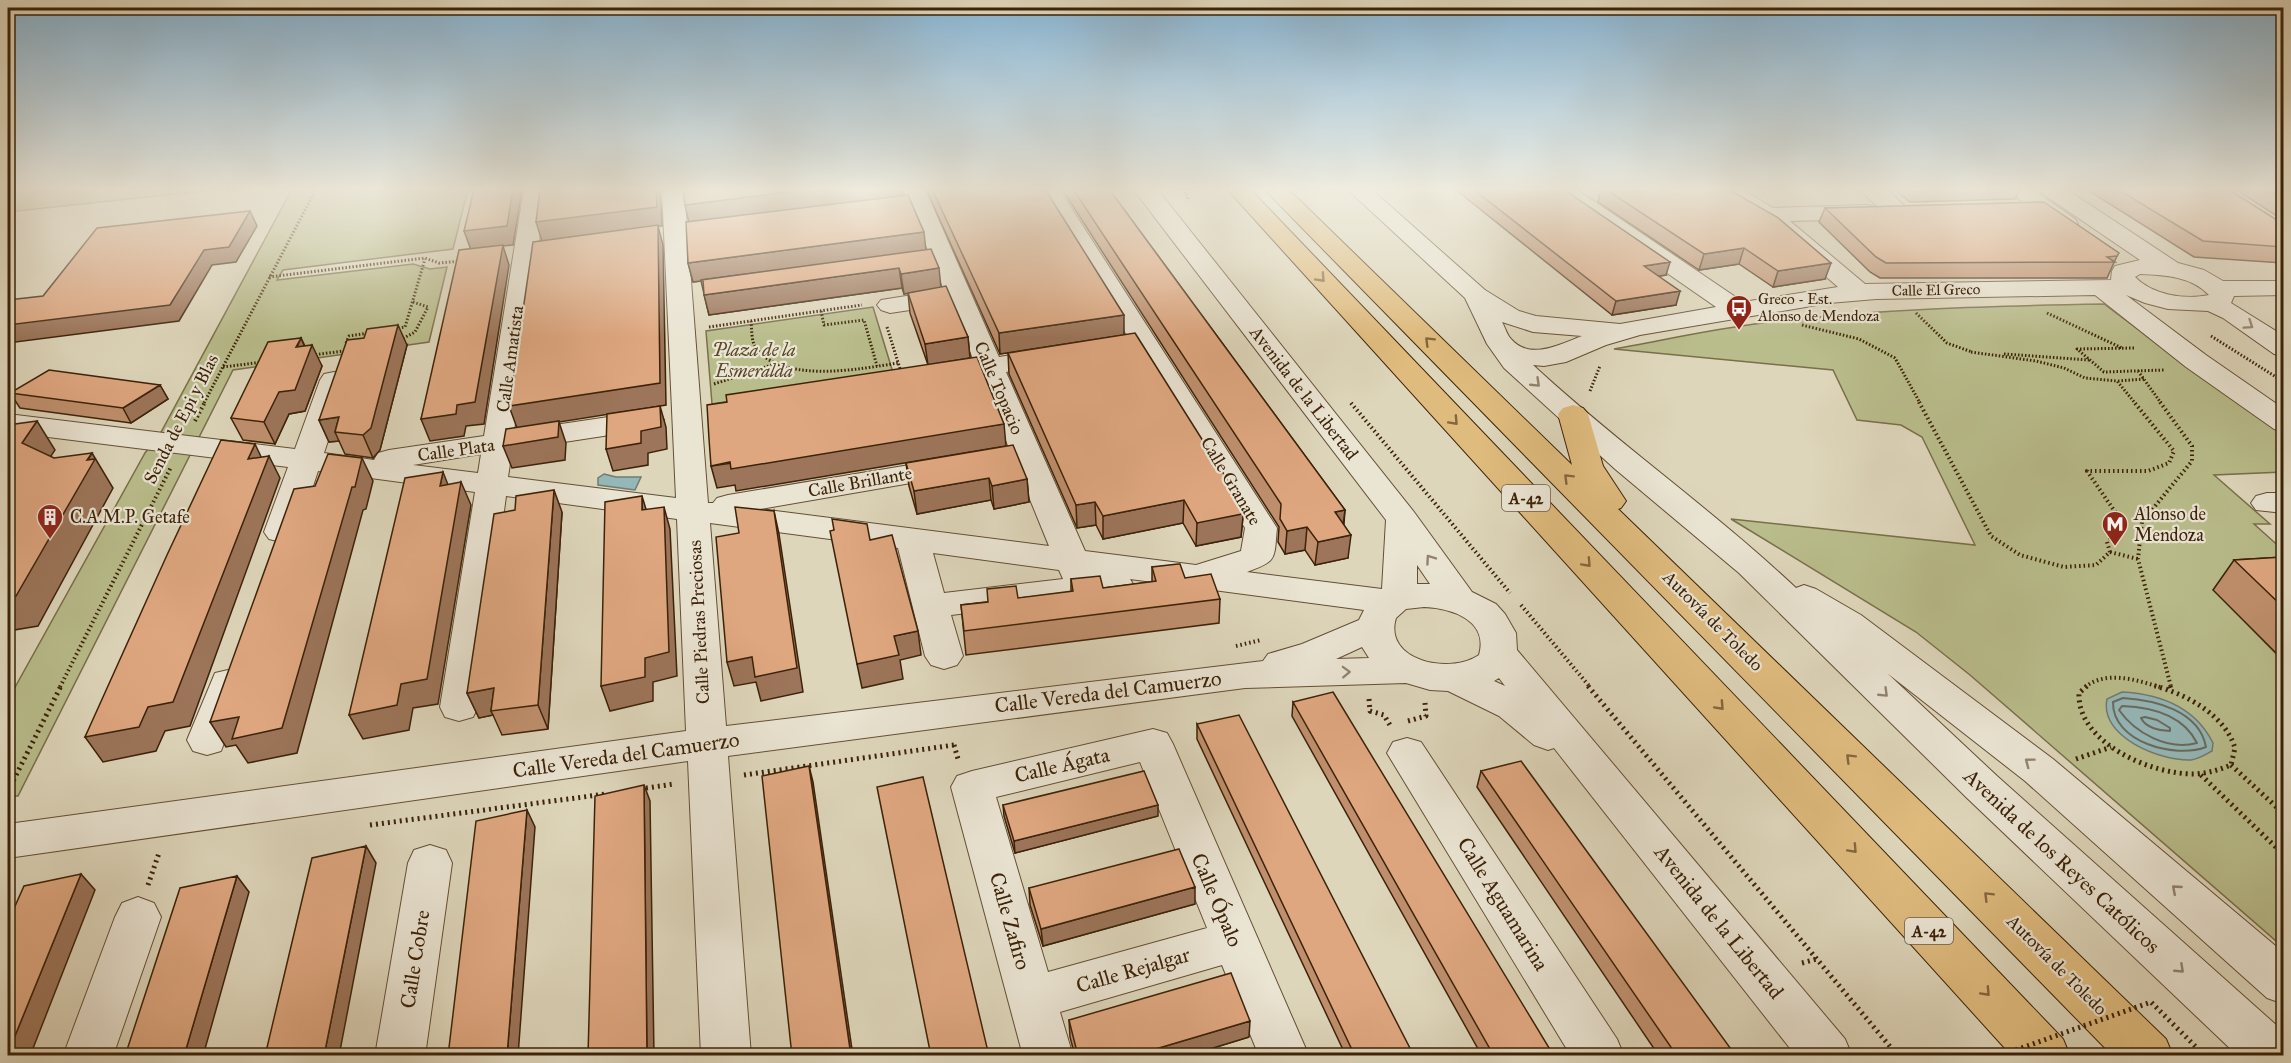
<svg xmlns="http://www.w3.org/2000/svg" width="2291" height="1063" font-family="'IM FELL Great Primer',serif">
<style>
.green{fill:#b9bc8b;stroke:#7a6f4a;stroke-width:1.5}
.water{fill:#95b7b8;stroke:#717b72;stroke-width:1.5}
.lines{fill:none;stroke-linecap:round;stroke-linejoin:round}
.shore{stroke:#686c60;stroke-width:2}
.minor-casing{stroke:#644f35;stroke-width:2}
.highway-casing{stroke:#3c2208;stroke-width:2}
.path-far2{stroke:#3c2208;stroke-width:3;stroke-dasharray:1.5 2;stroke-linecap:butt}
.path-far1{stroke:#3c2208;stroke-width:4;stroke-dasharray:1.5 3;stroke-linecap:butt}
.path{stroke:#3c2208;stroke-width:5;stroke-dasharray:2 4;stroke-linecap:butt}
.minor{fill:#eae4d3;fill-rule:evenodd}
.highway{fill:#dfbb7e;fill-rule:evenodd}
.path-bridge{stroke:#3c2208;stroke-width:5;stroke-dasharray:2 4;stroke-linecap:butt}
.wall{fill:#c0906e;stroke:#3c2208;stroke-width:1.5}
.shaded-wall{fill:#9c755a;stroke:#3c2208;stroke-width:1.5}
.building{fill:#dfa780;stroke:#3c2208;stroke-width:1.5}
.oneway{stroke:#85673d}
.oneway2{stroke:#93836e}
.labels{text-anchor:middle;stroke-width:4.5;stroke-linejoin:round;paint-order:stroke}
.far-street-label{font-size:15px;fill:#3c2208;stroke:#eae4d3}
.far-poi-label{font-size:15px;fill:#3c2208;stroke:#eae4d3;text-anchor:start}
.shield{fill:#eae4d3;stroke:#705c45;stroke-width:1.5}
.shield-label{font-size:16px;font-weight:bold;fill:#3c2208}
.park-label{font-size:18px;font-style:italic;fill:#5b4829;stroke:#eae4d3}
.street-label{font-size:18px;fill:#3c2208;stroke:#eae4d3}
.poi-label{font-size:18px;fill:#3c2208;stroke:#eae4d3;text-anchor:start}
.near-street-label{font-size:21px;fill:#3c2208;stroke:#eae4d3}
</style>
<rect width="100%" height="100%" fill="#ded6bb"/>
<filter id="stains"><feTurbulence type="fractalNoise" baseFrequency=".00333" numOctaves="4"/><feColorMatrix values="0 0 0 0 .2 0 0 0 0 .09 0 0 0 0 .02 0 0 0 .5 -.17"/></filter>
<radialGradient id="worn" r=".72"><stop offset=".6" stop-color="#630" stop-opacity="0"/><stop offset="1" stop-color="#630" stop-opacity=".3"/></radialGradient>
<!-- green -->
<path class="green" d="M22,189H222L8,212V204Z
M292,189H468L453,249L283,270L277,280L413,264L430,269L447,267L429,342L233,370L18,796H8V700L145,453L160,434Z
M2104,304L2195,372L2283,434V472L2214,475L2270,524H2254L2283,550V586L2214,590L2283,661V947L1970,675L1916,632L1731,519L1975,545L1922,437L1901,425L1857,420L1833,370L1614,349C1664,340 1713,329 1762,323C1876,309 1989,306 2104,304Z
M873,307L894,376L712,404L706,331Z"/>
<!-- water -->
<path class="water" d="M604,474L616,477H641L635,490L598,485V478Z
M2122,692C2160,694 2195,707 2213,743L2212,751C2205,755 2199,759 2191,760C2160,761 2099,737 2107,699Z"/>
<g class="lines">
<!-- shore -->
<path class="shore" d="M2123,698C2154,700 2199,710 2206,747C2175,759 2112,742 2113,702Z
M2122,706C2151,707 2183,715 2197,743C2168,751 2135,733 2119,710Z
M2145,717L2157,720L2170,728V731C2160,731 2146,728 2141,718Z"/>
<!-- minor casing -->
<g class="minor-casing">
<path id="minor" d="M524,189H546L514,431L649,411L659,414L664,420L659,426L649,429L512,450L508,477L676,498L662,189H684L708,503H713L717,498L728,495L952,458L963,460L967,467L963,474L760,509L1049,546L980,377L938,383L928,381L924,375L928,369L974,361L950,304L890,313L881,310L877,305L881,300L944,290L912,211L868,216L860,214L857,209L860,204L907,198L903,189H925L999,357L1128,337L1037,189H1059L1277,528C1274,559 1278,561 1247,572L1382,589L1386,520L1133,189H1157L1414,512L1472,592L1496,604L1505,614L1516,633L1517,650L1845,1039L1852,1056H1796L1554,748L1548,750L1534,745L1499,716L1448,691L1430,690L1406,683L1245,688L728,756L751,1056H701L688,761L8,858V824L686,731L677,519L506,496L478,707L473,717L459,721L445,717L440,707L475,492L318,471L298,532L293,539L281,542L269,539L264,532L288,467L8,432V414L295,449L320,380L324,374L334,372L344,374L348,380L324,453L374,460L378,453L389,450L484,436ZM1137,351L1245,528L1241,551L1196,565L1085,551L1006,372ZM481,454L478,473L413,465ZM710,523L898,548L925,656L931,665L944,669L957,665L963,656L951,615L1116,595L1128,592L1133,584L1130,579L1364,610L1359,620L1302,644L1268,654L1263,661L726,726ZM933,553L1059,570L1063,579L944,593ZM1417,565L1430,584H1417ZM1424,607C1451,608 1489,620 1479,655C1450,675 1383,661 1396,618L1406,609ZM1362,647L1369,658L1336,659ZM1499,678L1505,686L1494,681Z
M1347,189H1371L1485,290L1519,311L1536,316L1620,324L1716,307L1553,194L1550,189H1576L1743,302L1838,287L1761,220L1718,194L1715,189H1742L1773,208L1867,205L1875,207L1878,212L1875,217L1867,219L1790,221L1865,284L2111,280L2112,271L2115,266L2140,260L2043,194L2040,189H2066L2178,263L2204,270L2223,281H2284V295L2234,296L2231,303L2284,336V356L2274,354L2223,318L2208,311L2168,309L2145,303L2126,295L2206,355L2284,409V432L2274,429L2186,367L2095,295L1876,299L1829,303L1640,335L1606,345L1566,362L1544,366L1533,365C1617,443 1712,509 1796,588L1804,585L1816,589L1861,615L2053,759L2284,953V1004L2267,998L2025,781L1887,673L1997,776L2284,1032V1056H2238L1967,798L1739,573L1615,469L1504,368L1487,344L1465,298ZM2140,274C2164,275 2191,276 2209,295C2185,300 2152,295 2135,277ZM1502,322L1533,332L1582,336C1561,344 1530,361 1511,339C1507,335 1505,327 1502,322Z
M1861,189H1886L1910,211L1907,216C1890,220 1871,203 1861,189Z
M2006,189H2032L2075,219L2078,224L2075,229L2067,231L2059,229Z
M2267,493H2284V513L2256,510L2251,503L2256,496Z
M228,670L241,673L247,683L221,751L207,755L193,751L187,740L215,673Z
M1153,729L1167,733L1173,744L1309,1056H1259L1222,965L1060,1012L1073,1056H1023L951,787L957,776L972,771ZM1140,762L1207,928L1048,972L996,797Z
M1407,738L1421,742L1617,1039L1624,1056H1571L1387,753L1393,742Z
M430,845L446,850L452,863L425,1056H375L408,863L414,850Z
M138,897L154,903L161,917L113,1056H63L115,917L122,903Z"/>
</g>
<!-- highway casing -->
<g class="highway-casing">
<path id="highway" d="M1227,189H1250L2063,1039L2070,1056H2012Z
M1264,189H1288L1572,465L1558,414L1563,408L1573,405L1583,408L1588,414L1603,466L1626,501L1621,508L1618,509L2166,1039L2173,1056H2113Z"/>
</g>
<!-- path-far2 -->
<path class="path-far2" d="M1182,189L1188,197L1187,201
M269,277L425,258L439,263L461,261
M821,311L824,325L864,320L877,366
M1916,313L1947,343L1972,352
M2047,313L2122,348
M751,321C752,330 751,341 756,348C782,384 861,369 898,363
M1802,325L1859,339L1895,358L1920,403
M709,327L862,305
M887,327L901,372
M395,329L405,327L425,259
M2211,336L2284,382
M400,340L415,332L428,307L413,302
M346,343L349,336L369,333
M2134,348L2077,349L2104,372L2164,370
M1971,352L2036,361L2064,368L2085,378L2117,381L2135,403
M2004,354L2089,360
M312,355L344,351
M223,367L263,362
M2138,371L2161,403
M2118,381L2144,379
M714,384L778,363
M1590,391L1600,366
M204,403L316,189"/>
<!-- path-far1 -->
<path class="path-far1" d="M1919,402L1991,536L2020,555L2064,567L2096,565L2110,552L2107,542L2124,525L2087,471H2148L2169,463L2174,451L2134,402
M2160,402L2192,446V461L2142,522L2138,559L2171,687
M1351,403L1510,593
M195,421L205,402
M2110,552L2138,559
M1521,605L1590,687
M1236,646L1261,640
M60,687L171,467
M2085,687C2107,670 2136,680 2160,687"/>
<!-- path -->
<path class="path" d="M1588,686L1898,1056
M2087,686L2079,693C2077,743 2152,775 2195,774C2208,773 2219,770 2231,765L2235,748C2225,715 2186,694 2155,686
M2170,686L2171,689
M1369,699L1370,711L1384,715L1391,727
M1408,721L1426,716L1425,703
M954,745L958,759
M2076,759L2111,747
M2231,765L2284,814
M744,775L954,745
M2201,775L2284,855
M640,789L674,784
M8,791L61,686
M370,825L606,794
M148,885L159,853
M1802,963L1817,959"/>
<!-- minor -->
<use href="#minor" class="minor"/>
<!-- highway -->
<use href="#highway" class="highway"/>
<!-- path-bridge -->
<path class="path-bridge" d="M1999,1056L2151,1002L2205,1056"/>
</g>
<!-- wall -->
<path class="wall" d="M926,189H1045L1124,334L1244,506L1241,537L1196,546L1183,523L1103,539L1096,525L1077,528L1009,374L1008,353L1027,350L1000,354Z
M1062,189H1109L1345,510L1344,524L1348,558L1315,565L1305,550L1285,554L1278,542L1279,527Z
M1455,189H1563L1666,275L1659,276L1676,305L1612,315Z
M1601,189H1728L1825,279L1773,287L1739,264L1699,270L1598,202Z
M1894,189H2020L2015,199L1910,202Z
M2086,189H2228L2283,224V263L2194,257Z
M2235,189H2283V220Z
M904,195L941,287L968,337L970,358L928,365L910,313L908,293L904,294L902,288L709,315L701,281L693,282L688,263L689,222Z
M1825,208L2117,256L2107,278H1880L1870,272L1819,222Z
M301,338L305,346L322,366L305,411L289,414L275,444L243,440L231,418Z
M407,345L380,450L373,458L345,454L339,441L329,442L319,420Z
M160,385L168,399L131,423L20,408L10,393Z
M906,463L1027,479L1029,502L994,509L991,500L917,514L909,486Z
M562,512L548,729L502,735L493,715L479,718L467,693Z
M2283,525V535L2279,531Z
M2283,557V660L2213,590L2234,560Z
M1152,567L1185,578L1220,599L1219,623L966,655L961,605L1071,592V579L1103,588L1152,582Z
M1293,702L1554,1056H1482L1292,716Z
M1197,724L1414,1056H1346L1197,739Z
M1481,771L1736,1056H1659L1477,787Z
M1003,805L1158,816L1015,853L1004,816Z
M1029,888L1195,904L1043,946L1030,905Z
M1069,1020L1249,1037L1187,1056H1075L1070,1037Z"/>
<!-- shaded-wall -->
<path class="shaded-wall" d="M513,189H522L513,245L503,246L509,265L484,424L466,426L464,436L430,441L421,419L471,250L464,231Z
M656,189H660L662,226H658L663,245L666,405L660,406L666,427L667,449L648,453V465L613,471L606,449L641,431L660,406L559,422L566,443L565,460L512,468L503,446L517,428L509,406L542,241L536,222Z
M810,189H903L904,196L689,223L685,205Z
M250,211L257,226L236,262L212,265L179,321L8,343V325L204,250Z
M924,232L926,251L701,280V281L693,282L688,263Z
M1744,248L1739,264L1699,270L1704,254Z
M1670,262L1666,275L1641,279L1644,266Z
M1831,263L1825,279L1773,287L1778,271Z
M899,268L902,288L709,315L704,295Z
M939,268L941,288L904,294L901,274Z
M1680,291L1676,305L1612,315L1616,301Z
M1124,315V335L1000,354L999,333Z
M398,325L407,345L380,450L373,458L363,435Z
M968,337L970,358L928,365L925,344Z
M301,338L308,355L312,345L322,366L305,411L289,414L275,444L264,422Z
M160,385L168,399L131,423L123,408Z
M339,417L335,432L339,441L329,442L319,420Z
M37,421L55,450L41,471L22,443Z
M1004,424L1006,446L736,491L735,485L717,488L711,466Z
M255,444L265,465L269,456L280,478L190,726L165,731L156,751L103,762L85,737L248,459Z
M92,453L113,488L38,626L8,631V597Z
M362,458L373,481L366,509L363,510L297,753L248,763L236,745L226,747L210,722L352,487Z
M443,472L452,495L440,486Z
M989,478L991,500L917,514L914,491Z
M1027,479L1029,502L994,509L992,486Z
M461,482L471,505L438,704L413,708L409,730L363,739L349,715L401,684Z
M554,490L562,512L548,729L538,705Z
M642,496L649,519L642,510Z
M1184,500L1183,523L1103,539V516Z
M1095,502L1096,525L1077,528L1076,505Z
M1244,506L1241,537L1196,546L1197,523Z
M664,507L670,529L677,676L653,682V701L610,711L601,686L645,658Z
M1345,510L1342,533L1335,512Z
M774,511L779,534L803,692L761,701L756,682L734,686L727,662Z
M1307,527L1305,550L1285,554L1287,531Z
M1351,535L1348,558L1315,565L1318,542Z
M918,631L921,655L900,660L903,679L862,688L857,664L894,636Z
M494,688L491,711L493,715L479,718L467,693Z
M809,766L813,782L853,1056H851Z
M644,785L650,801L654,1056H647Z
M1158,805V816L1015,853L1014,841Z
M527,810L535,827L518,1056H507Z
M366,846L376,863L339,1056H324Z
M81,874L95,890L30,1056H8V1053Z
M237,876L249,892L203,1056H184Z
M1195,887V904L1043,946L1041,929Z
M1250,1021L1249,1037L1187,1056H1132Z"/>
<!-- building -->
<path class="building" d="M474,189H513L507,226L464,231Z
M540,189H656L657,207L536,222Z
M683,189H810L685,205Z
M932,189H1045L1124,315L999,333Z
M1073,189H1109L1345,510L1335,512L1351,535L1318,542L1307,527L1287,531L1280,519L1281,504Z
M1473,189H1563L1670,262L1644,266L1680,291L1616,301Z
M1605,189H1728L1777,217L1831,263L1778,271L1744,248L1704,254Z
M2117,189H2228L2283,224V247L2203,241Z
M2268,189H2283V199Z
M908,195L924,232L688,263L686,222Z
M2044,202L2119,253L2117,256L2107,257L2115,262L1886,263L1876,257L1825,208Z
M250,211L229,247L204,250L170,305L8,325V300L43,296L97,228Z
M658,225L660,383L509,406L533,242Z
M503,245L475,402L457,405L456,414L421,419L459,250Z
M931,249L939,268L901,274L899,268L704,295L703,280H701Z
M946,286L968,337L925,344L908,293Z
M398,325L371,428L363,435L335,432L339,417L319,420L347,340L364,338L367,329Z
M1135,333L1244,506L1242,514L1197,523L1184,500L1103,516L1095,502L1076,505L1008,353Z
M301,338L296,347L312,345L295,390L279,392L264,422L231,418L268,342Z
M977,357L1004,424L731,469L730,462L711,466L709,439L707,405L727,402L726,395Z
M49,370L160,385L123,408L10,393Z
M660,406L661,427L641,431V443L606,449L607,414Z
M37,421L22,443L54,458L92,453L87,460L95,459L16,596L8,597V425Z
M559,421L558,437L503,446L506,429Z
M221,440L255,444L248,459L269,456L173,702L148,707L139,727L85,737L167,555Z
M1013,445L1027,479L992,486L989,478L914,491L906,463Z
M328,454L362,458L355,487H352L282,728L232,739L239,717L210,722L294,489L315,486Z
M443,472L440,486L461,482L427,679L401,684L397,705L349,715L405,478Z
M554,490L538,705L491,711L494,688L467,693L494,514L515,510L516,496Z
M642,496V510L664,507L669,652L645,658V677L601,686L605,502Z
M735,507L774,511L797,668L755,677L752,657L727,662L716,537L739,533Z
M832,519L867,524L870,540L892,535L918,631L894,636L899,655L857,664L830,531L834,530Z
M2283,557V607L2234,560Z
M1178,564H1180L1185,578L1211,574L1220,599L964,631L961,605L988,602L987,589L1016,586L1018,598L1073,591L1071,579L1100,576L1103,588L1156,581L1152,567Z
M1333,692L1554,1056H1494L1293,702Z
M1239,715L1414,1056H1355L1197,724Z
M1521,761L1736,1056H1677L1481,771Z
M809,766L851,1056H792L762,776Z
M1144,771L1158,805L1014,841L1003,805Z
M923,777L989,1056H931L877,787Z
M644,785L647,1056H588L595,796Z
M527,810L507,1056H448L476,821Z
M366,846L324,1056H265L312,858Z
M1179,849L1195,887L1041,929L1029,888Z
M81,874L8,1053V922L24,886Z
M237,876L184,1056H125L180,888Z
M1231,973L1250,1021L1132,1056H1078L1069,1020Z"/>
<!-- one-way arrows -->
<defs><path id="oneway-chevron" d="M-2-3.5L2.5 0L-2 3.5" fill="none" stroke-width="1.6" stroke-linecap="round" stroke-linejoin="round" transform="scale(1.5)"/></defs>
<g class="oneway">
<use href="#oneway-chevron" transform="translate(1321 278) rotate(47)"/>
<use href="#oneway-chevron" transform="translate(1429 341) rotate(-135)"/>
<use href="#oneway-chevron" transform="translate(1454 421) rotate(47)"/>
<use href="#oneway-chevron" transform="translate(1568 478) rotate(-135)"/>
<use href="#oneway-chevron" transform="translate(1587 563) rotate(47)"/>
<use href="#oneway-chevron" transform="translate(1720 706) rotate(47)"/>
<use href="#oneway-chevron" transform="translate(1850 758) rotate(-135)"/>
<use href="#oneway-chevron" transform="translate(1853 849) rotate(47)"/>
<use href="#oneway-chevron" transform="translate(1988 896) rotate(-135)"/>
<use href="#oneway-chevron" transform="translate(1986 992) rotate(47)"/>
</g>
<g class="oneway2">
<use href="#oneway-chevron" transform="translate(2249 325) rotate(34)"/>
<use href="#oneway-chevron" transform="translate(1536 383) rotate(44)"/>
<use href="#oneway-chevron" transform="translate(1430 559) rotate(-125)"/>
<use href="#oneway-chevron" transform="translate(1346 672) rotate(-2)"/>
<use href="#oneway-chevron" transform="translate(1884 693) rotate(44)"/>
<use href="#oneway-chevron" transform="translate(2029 762) rotate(-143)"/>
<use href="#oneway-chevron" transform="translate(2176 889) rotate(-139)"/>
<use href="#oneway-chevron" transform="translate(2180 969) rotate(43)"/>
</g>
<!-- sky -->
<linearGradient id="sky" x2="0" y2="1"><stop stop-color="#87b5d5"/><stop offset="0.56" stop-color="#f0ede0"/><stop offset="1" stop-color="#f0ede0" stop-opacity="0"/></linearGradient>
<rect width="2291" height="338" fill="url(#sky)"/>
<!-- icons -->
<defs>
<g id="bus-pin" transform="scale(1.35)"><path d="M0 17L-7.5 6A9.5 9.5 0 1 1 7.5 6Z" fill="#8f2418" stroke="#eae4d3"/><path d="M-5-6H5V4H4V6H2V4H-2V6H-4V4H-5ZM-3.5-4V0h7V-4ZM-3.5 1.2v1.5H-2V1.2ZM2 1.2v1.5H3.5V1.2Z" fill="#fff"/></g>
<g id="building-pin" transform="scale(1.35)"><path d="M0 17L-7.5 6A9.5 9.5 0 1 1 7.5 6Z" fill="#8f2418" stroke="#eae4d3"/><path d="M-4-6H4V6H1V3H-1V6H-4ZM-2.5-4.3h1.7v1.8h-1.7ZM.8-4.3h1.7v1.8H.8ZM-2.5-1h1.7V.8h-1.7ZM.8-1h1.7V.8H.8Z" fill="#fff"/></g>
<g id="metro-pin" transform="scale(1.35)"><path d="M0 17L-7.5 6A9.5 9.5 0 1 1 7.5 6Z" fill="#8f2418" stroke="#eae4d3"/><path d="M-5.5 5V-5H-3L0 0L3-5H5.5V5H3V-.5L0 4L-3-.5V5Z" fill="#fff"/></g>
</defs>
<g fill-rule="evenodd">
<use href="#bus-pin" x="1739" y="308"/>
<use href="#building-pin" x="50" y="517"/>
<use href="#metro-pin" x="2115" y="524"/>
</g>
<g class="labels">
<!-- far-street labels -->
<g class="far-street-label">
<text transform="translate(1936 290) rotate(-1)" y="5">Calle El Greco</text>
</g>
<!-- far-poi labels -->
<g class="far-poi-label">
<text x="1758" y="304">Greco - Est.<tspan x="1758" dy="17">Alonso de Mendoza</tspan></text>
</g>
<!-- shield labels -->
<g class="shield">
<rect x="1502" y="485" width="48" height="26" rx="4.5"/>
<rect x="1905" y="918" width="48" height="26" rx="4.5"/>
</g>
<g class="shield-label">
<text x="1526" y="504">A-42</text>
<text x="1929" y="937">A-42</text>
</g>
<!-- park labels -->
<g class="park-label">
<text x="754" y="356">Plaza de la<tspan x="754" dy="21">Esmeralda</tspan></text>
</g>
<!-- street labels -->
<g class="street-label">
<text transform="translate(510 359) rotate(-82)" y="6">Calle Amatista</text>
<text transform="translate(999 388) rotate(67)" y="6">Calle Topacio</text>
<text transform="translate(1304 393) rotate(52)" y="6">Avenida de la Libertad</text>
<text transform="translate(181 419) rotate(-63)" y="6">Senda de Epi y Blas</text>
<text transform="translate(456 450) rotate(-8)" y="6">Calle Plata</text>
<text transform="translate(1231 481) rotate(59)" y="6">Calle Granate</text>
<text transform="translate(860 482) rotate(-10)" y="6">Calle Brillante</text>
<text transform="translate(1713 621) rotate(45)" y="6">Autovía de Toledo</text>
<text transform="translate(699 622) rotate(-93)" y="6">Calle Piedras Preciosas</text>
<text transform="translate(2057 965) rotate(45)" y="6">Autovía de Toledo</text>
</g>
<!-- poi labels -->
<g class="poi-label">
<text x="2134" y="520">Alonso de<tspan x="2134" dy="21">Mendoza</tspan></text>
<text x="70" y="523">C.A.M.P. Getafe</text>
</g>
<!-- near-street labels -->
<g class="near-street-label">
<text transform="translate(1108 692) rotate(-7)" y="7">Calle Vereda del Camuerzo</text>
<text transform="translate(626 755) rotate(-8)" y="7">Calle Vereda del Camuerzo</text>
<text transform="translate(1062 765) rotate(-13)" y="7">Calle Ágata</text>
<text transform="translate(2062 861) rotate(43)" y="7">Avenida de los Reyes Católicos</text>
<text transform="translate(1217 900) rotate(67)" y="7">Calle Ópalo</text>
<text transform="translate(1503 904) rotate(58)" y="7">Calle Aguamarina</text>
<text transform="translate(1010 921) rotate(74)" y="7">Calle Zafiro</text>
<text transform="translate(1719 922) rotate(51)" y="7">Avenida de la Libertad</text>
<text transform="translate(415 959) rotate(-81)" y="7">Calle Cobre</text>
<text transform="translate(1133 970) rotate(-16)" y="7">Calle Rejalgar</text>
</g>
</g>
<!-- margin -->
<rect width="2291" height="1063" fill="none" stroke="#ded6bb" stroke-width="30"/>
<rect x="9" y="9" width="2273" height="1045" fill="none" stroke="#3c2208" stroke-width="3"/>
<rect x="15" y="15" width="2261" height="1033" fill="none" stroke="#3c2208" stroke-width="1.5"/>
<rect width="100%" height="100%" filter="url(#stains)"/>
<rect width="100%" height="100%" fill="url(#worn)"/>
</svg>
